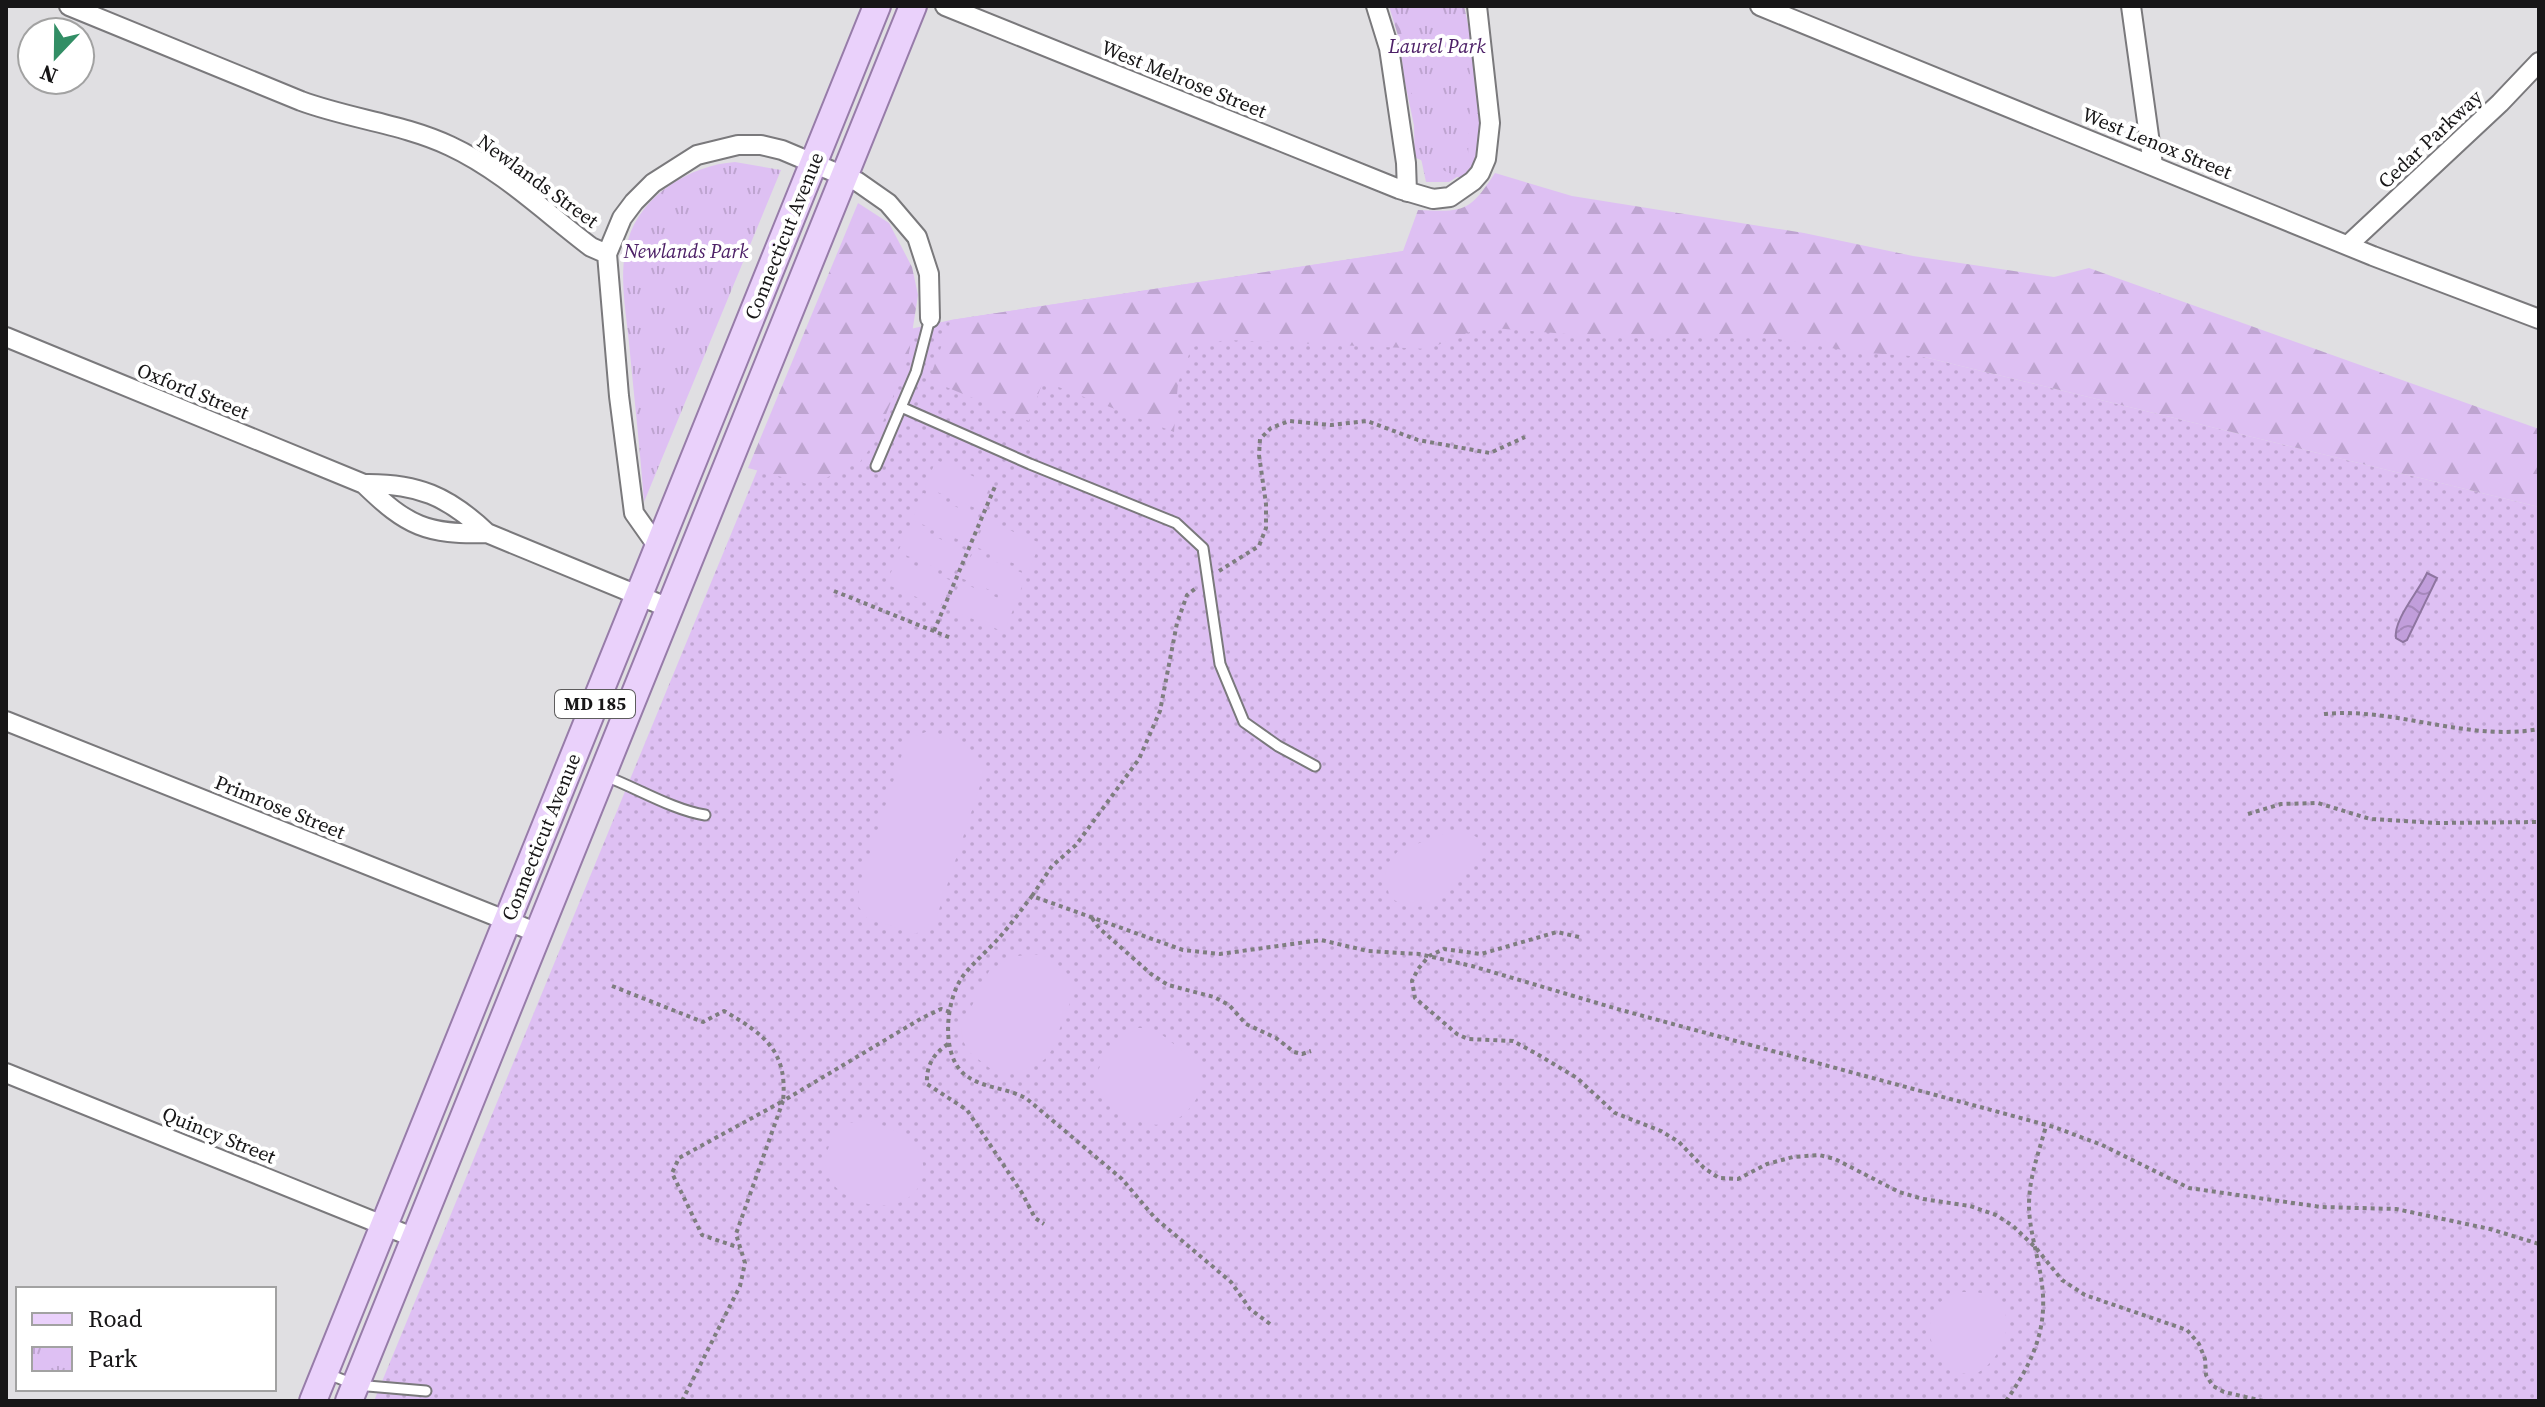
<svg xmlns="http://www.w3.org/2000/svg" width="2545" height="1407" font-family="'Source Serif 4',serif">
<style>
.grass{fill:url(#grass-dots)}
.forest{fill:url(#forest-firs)}
.park{fill:url(#park-tufts)}
.pitch{fill:#dec0f3}
.water{fill:url(#water-waves);stroke:#8e75a0;stroke-width:2}
.lines{fill:none;stroke-linecap:round;stroke-linejoin:round}
.lane-casing{stroke:#7a797c;stroke-width:13}
.street-casing{stroke:#7a797c;stroke-width:22}
.primary-casing{stroke:#977ca9;stroke-width:30}
.path{stroke:#7e7d7f;stroke-width:4;stroke-dasharray:4 4;stroke-linecap:butt}
.lane{stroke:#fff;stroke-width:9}
.street{stroke:#fff;stroke-width:18}
.primary{stroke:#ead1fb;stroke-width:26}
.labels{text-anchor:middle;stroke-width:8;stroke-linejoin:round;paint-order:stroke}
.shield{fill:#fff;stroke:#5d5c5d;stroke-width:2}
.shield-label{font-size:18px;font-weight:bold;fill:#171617}
.park-label{font-size:20px;font-style:italic;fill:#4d2067;stroke:#fff}
.street-label{font-size:20px;fill:#171617;stroke:#fff}
</style>
<defs>
<pattern id="grass-dots" width="8" height="8" patternUnits="userSpaceOnUse" patternTransform="scale(2)"><rect width="8" height="8" fill="#dec0f3"/><path d="M2 2h.1M6 6h.1" fill="none" stroke="#bea4d0" stroke-width="1.8" stroke-linecap="round"/></pattern>
<pattern id="forest-firs" width="22" height="20" patternUnits="userSpaceOnUse" patternTransform="scale(2)"><rect width="22" height="20" fill="#dec0f3"/><path d="M5 1l3.5 6h-7zM16 11l3.5 6h-7z" fill="#bea4d0"/></pattern>
<pattern id="park-tufts" width="24" height="20" patternUnits="userSpaceOnUse" patternTransform="scale(2)"><rect width="24" height="20" fill="#dec0f3"/><path d="M3 7l-1-3M5 7V3M7 7l1-3M15 17l-1-3M17 17v-4M19 17l1-3" fill="none" stroke="#bea4d0"/></pattern>
<pattern id="water-waves" width="16" height="10" patternUnits="userSpaceOnUse" patternTransform="scale(2)"><rect width="16" height="10" fill="#c19edb"/><path d="M0 5q4-4 8 0t8 0" fill="none" stroke="#a587bb"/></pattern>
</defs>
<rect width="100%" height="100%" fill="#e0dfe2"/>
<!-- grass -->
<path class="grass" d="M1404,251L1924,357L2539,507V1401H374L806,352L951,320Z"/>
<!-- forest -->
<path class="forest" d="M1389,6H1464L1471,38L1483,127L1474,166L1449,182H1426L1404,78L1400,42Z
M1495,173L1572,196L1804,233L1913,256L2054,277L2089,268L2539,429V507L1924,357L1855,352L1761,336H1591L1482,327L1428,349L1226,340L1192,347L1178,383L1174,432L1043,381L1029,421L929,380L951,320L1403,251L1418,210C1463,212 1469,213 1495,173Z
M858,203L889,223L912,267L918,295L908,359L875,442L860,462L811,485L748,468Z"/>
<!-- park -->
<path class="park" d="M1394,6H1462L1471,82L1467,181L1414,157C1416,105 1409,56 1394,6Z
M735,162L781,170L644,502C640,449 634,396 629,343C626,311 618,272 628,240C641,195 691,165 735,162Z"/>
<!-- pitch -->
<path class="pitch" d="M936,460L991,484L980,510L925,487Z
M923,493L978,516L967,543L912,520Z
M986,520L1040,543L1029,570L974,546Z
M909,526L964,549L953,575L898,552Z
M973,552L1027,575L1016,601L961,578Z
M897,558L952,581L940,607L886,584Z
M960,582L1015,605L1004,632L949,609Z
M928,731C955,740 977,743 984,774L936,919L916,934L867,918L858,906L859,887L903,751L911,738Z
M1468,831L1479,839L1483,851C1478,861 1471,861 1464,868C1456,875 1452,886 1445,893C1430,910 1404,912 1389,895L1385,875L1389,862L1398,851L1446,833Z
M1032,954L1044,956L1064,969L1072,981L1070,1003L1051,1051L1044,1060L1020,1072L992,1070L969,1052L963,1041L961,1028L989,971L1011,957Z
M1138,1028C1154,1027 1163,1035 1175,1045C1199,1063 1213,1076 1193,1104C1171,1135 1141,1127 1113,1108C1076,1083 1110,1042 1138,1028Z
M862,1120C889,1124 928,1142 923,1175C921,1188 912,1197 901,1202C879,1212 842,1200 830,1180C821,1166 828,1140 839,1129C846,1123 854,1122 862,1120Z
M1963,1292C1969,1292 1976,1292 1982,1293C2025,1305 2005,1359 1976,1374C1925,1378 1910,1299 1963,1292Z"/>
<!-- water -->
<path class="water" d="M2427,573L2437,578L2407,640L2403,642L2396,638C2393,620 2419,591 2427,573Z"/>
<g class="lines">
<!-- lane casing -->
<g class="lane-casing">
<path id="lane" d="M901,407L1030,464L1176,523L1203,548L1220,664L1244,722L1278,746L1315,766
M876,466L916,372L930,318
M605,776C637,788 673,810 705,815
M328,1374L356,1385L426,1391"/>
</g>
<!-- street casing -->
<g class="street-casing">
<path id="street" d="M69,6L301,101C350,119 403,124 450,146C502,170 546,213 591,247L607,254
M945,6L1399,189L1433,199L1450,197L1473,181L1480,173L1486,159L1490,123L1477,6
M1376,6L1389,48L1406,163L1407,192
M1760,6L2373,256L2539,319
M2131,6L2153,165
M2348,245L2500,103L2539,62
M6,337L364,484C417,483 448,496 487,533L669,608
M364,484C407,526 427,535 487,533
M658,547L634,513L619,396L607,254L622,218L634,202L653,183L697,155L738,145H761L782,150L858,182L888,203L917,237L929,274L930,318
M6,721L538,933
M6,1073L415,1238"/>
</g>
<!-- primary casing -->
<g class="primary-casing">
<path id="primary" d="M313,1401L877,6
M349,1401L913,6"/>
</g>
<!-- path -->
<path class="path" d="M1219,571L1259,546L1266,528V504L1259,455L1260,439L1271,428L1289,421L1331,425L1367,421L1418,440L1490,453L1525,437
M834,591L951,638
M934,631L996,484
M2324,714C2396,707 2466,742 2539,729
M2248,814L2281,804L2318,803L2370,819L2436,823L2539,822
M1032,896L1052,866L1076,845L1139,759L1160,711L1177,623L1187,595L1196,588
M1092,918L1099,928L1151,974L1168,985L1214,997L1229,1005L1246,1024L1276,1038L1294,1052L1302,1054L1311,1051
M1579,937L1557,932L1481,954L1444,949L1429,956L1418,969L1412,981L1415,998L1457,1034L1468,1039L1513,1041L1537,1054L1577,1078L1615,1113L1661,1131L1679,1142L1704,1168L1719,1178L1738,1179L1767,1164L1793,1157L1819,1155L1835,1159L1899,1192L1923,1199L1970,1206L1996,1215L2013,1226L2036,1248L2062,1280L2085,1295L2187,1330L2199,1344L2205,1359L2206,1375L2213,1386L2224,1392L2263,1401
M612,986L703,1022L724,1011C764,1034 788,1051 783,1101L679,1158L672,1173L702,1235L740,1248
M948,1044C933,1054 926,1066 927,1084L967,1110L1022,1193L1035,1218L1044,1224
M1270,1324L1250,1309L1231,1282L1155,1218L1122,1179L1027,1099C1007,1087 982,1089 964,1074C940,1053 946,999 963,976C973,963 986,952 997,940C1010,926 1021,910 1032,896L1183,950L1220,954L1321,940L1368,951L1419,954L1472,966L1621,1010L2054,1127L2102,1145L2189,1188L2321,1207L2396,1209L2490,1229L2539,1244
M682,1401L740,1286L745,1263L736,1234L783,1101L922,1018L941,1009L950,1012
M2006,1401C2031,1365 2048,1330 2042,1285C2039,1258 2029,1231 2029,1205C2029,1177 2039,1152 2046,1126"/>
<!-- lane -->
<use href="#lane" class="lane"/>
<!-- street -->
<use href="#street" class="street"/>
<!-- primary -->
<use href="#primary" class="primary"/>
</g>
<g class="labels">
<!-- shield labels -->
<rect class="shield" x="555" y="690" width="80" height="28" rx="6"/>
<g class="shield-label">
<text x="595" y="710">MD 185</text>
</g>
<!-- park labels -->
<g class="park-label">
<text x="1437" y="53">Laurel Park</text>
<text x="686" y="258">Newlands Park</text>
</g>
<!-- street labels -->
<g class="street-label">
<text transform="translate(1184 79) rotate(22)" y="7">West Melrose Street</text>
<text transform="translate(2430 139) rotate(-43)" y="7">Cedar Parkway</text>
<text transform="translate(2157 143) rotate(22)" y="7">West Lenox Street</text>
<text transform="translate(538 181) rotate(36)" y="7">Newlands Street</text>
<text transform="translate(784 236) rotate(-68)" y="7">Connecticut Avenue</text>
<text transform="translate(193 391) rotate(22)" y="7">Oxford Street</text>
<text transform="translate(280 807) rotate(22)" y="7">Primrose Street</text>
<text transform="translate(541 837) rotate(-68)" y="7">Connecticut Avenue</text>
<text transform="translate(219 1135) rotate(22)" y="7">Quincy Street</text>
</g>
</g>
<!-- border -->
<rect width="2545" height="1407" fill="none" stroke="#171617" stroke-width="16"/>
<!-- legend -->
<rect x="16" y="1287" width="260" height="104" fill="#ffffff" stroke="#a2a2a2" stroke-width="2"/>
<rect x="32" y="1313" width="40" height="12" fill="#ead1fb" stroke="#a2a2a2" stroke-width="2"/>
<text x="88" y="1327" font-size="24" fill="#171617">Road</text>
<rect x="32" y="1347" width="40" height="24" fill="url(#park-tufts)" stroke="#a2a2a2" stroke-width="2"/>
<text x="88" y="1367" font-size="24" fill="#171617">Park</text>
<!-- north arrow -->
<g transform="translate(56 56) rotate(202)"><circle r="38" fill="#ffffff" stroke="#a2a2a2" stroke-width="2"/>
<path d="M0-6L14 30L0 20L-14 30Z" fill="#328e65"/>
<text y="-12" font-size="22" font-weight="bold" text-anchor="middle" fill="#171617">N</text>
</g>
</svg>
